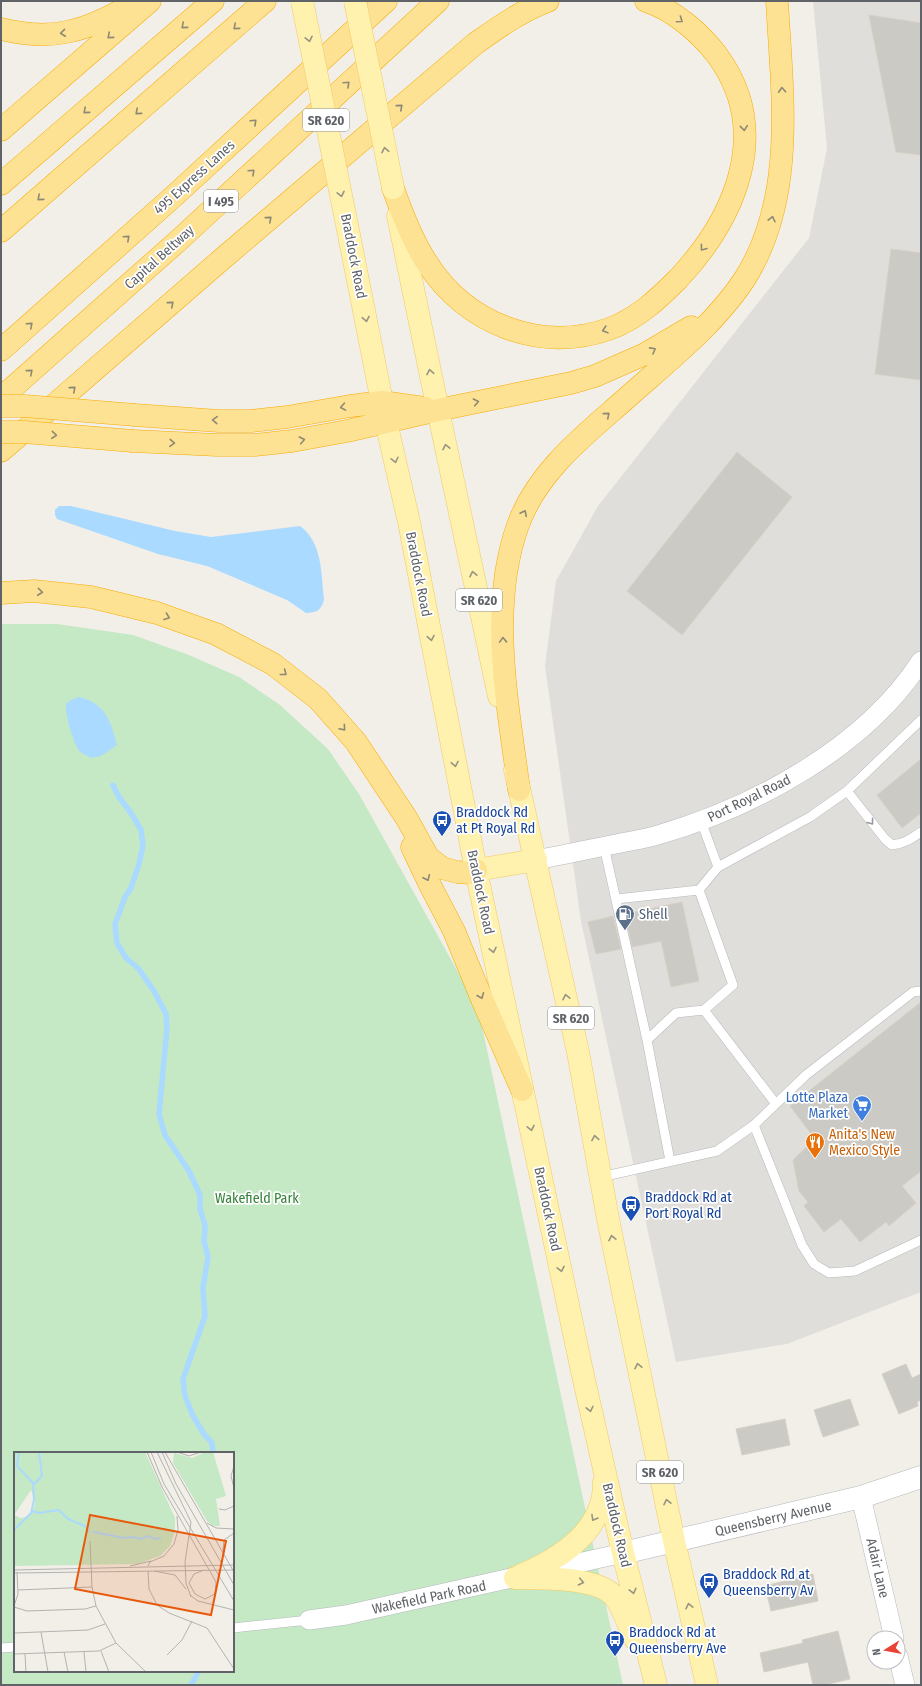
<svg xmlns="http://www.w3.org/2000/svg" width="922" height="1686" font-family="'Fira Sans Condensed',sans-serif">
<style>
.industrial{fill:#e0deda}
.green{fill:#c5e8c5;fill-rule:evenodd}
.water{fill:#aadaff}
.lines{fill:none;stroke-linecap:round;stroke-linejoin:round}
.stream{stroke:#aadaff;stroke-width:5.5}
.building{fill:#cccac5;stroke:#d6d1c6}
.service-casing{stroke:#b5b8bc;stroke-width:10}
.minor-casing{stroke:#b5b8bc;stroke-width:20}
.tertiary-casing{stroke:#b5b8bc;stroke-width:23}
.primary-casing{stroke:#f2c960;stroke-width:23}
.motorway-casing{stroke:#f9ab00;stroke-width:23}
.service{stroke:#fff;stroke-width:9}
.minor{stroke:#fff;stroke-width:19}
.tertiary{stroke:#fff;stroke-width:22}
.primary{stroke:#fff2af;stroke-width:22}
.motorway{stroke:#fde293;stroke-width:22}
.primary-bridge-casing{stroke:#f2c960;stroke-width:23;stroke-linecap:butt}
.motorway-bridge-casing{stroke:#f9ab00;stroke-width:23;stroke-linecap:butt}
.primary-bridge{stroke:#fff2af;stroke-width:22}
.motorway-bridge{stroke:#fde293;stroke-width:22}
.oneway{stroke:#8e8975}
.oneway2{stroke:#979581}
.oneway3{stroke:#979a9d}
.labels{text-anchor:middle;stroke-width:3.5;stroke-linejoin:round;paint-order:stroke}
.shield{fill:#fff;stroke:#8f9295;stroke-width:1}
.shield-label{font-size:13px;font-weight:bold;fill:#5f6368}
.street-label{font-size:14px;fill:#5f6368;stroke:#fff}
.transit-label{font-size:14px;fill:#164399;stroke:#fff;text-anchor:start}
.service-label{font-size:14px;fill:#4e5e75;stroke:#fff;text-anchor:start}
.shop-label{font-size:14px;fill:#366cbe;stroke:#fff;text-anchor:end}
.food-label{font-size:14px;fill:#c56008;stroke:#fff;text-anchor:start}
.park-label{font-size:14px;fill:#348238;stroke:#fff}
.inset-river{fill:none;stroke:#aadaff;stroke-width:2}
.inset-road{fill:none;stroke:#b3b3b1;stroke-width:1}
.view{fill:#e8590c;fill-opacity:0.15;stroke:#e8590c;stroke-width:2}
.inset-edge{fill:none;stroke:#5f6368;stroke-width:2}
</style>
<rect width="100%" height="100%" fill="#f1efe8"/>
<!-- industrial -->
<path class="industrial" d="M813,1H921V1292L787,1344L676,1362L581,921L545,666L556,581L598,506L809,238L827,148Z"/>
<!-- green -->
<path class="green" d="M1,624H57L133,635L189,655L239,677L280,705L328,749L359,794L478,1008L623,1685H1ZM15,1453H233V1671H15Z"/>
<!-- water -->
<path class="water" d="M59,506H71L175,531L211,537L300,526C323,543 321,574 324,599C322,610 316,613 306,613L287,600L207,566L158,554L57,519L55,515V510Z
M79,697C105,703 111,721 117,745L101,756L91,758C88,756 83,754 80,752C73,743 65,715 66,704L71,700Z"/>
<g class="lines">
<!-- stream -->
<path class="stream" d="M113,785L119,797L131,813L141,830L143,846L139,864L131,888L125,897L115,924L117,943L126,958L138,968L154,991L166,1014L167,1028L159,1114L165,1135L189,1171L200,1195V1209L205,1225L204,1241L208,1257L203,1288L205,1316L183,1379L185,1396L193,1416L204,1434L212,1443L213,1453
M191,1685L199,1671"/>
</g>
<!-- building -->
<path class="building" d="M869,15L921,23V155L896,152Z
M891,249L921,253V380L875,374Z
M737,452L792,497L682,635L627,591Z
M921,759V813L902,828L877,795Z
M682,902L699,981L671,987L661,941L632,947L625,914Z
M613,916L621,949L596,954L588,922Z
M921,1002V1171L902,1186L916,1203L889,1226L886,1222L860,1242L841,1219L824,1232L804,1206L808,1202L799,1191L793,1160L815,1139L790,1106Z
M906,1364L912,1378L921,1374V1400L917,1402L918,1406L899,1414L882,1374Z
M850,1399L859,1425L823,1437L814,1410Z
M785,1419L790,1445L742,1455L736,1429Z
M813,1574L818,1601L771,1611L765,1586Z
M838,1631L850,1679L824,1685H813L808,1662L764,1672L760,1653L803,1643L802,1640Z"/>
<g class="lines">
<!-- service casing -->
<g class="service-casing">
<path id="service" d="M847,791L885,839L892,845C904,844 911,839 921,832
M701,821L718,867
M604,846L647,1040L670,1161
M616,899L699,890
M704,1010L776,1104
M647,1040L676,1013L704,1010L733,985L699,890L718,867L810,817L847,791L921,720
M754,1125L802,1245L814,1264L829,1273L855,1271L921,1240
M601,1177L717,1151L754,1125L806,1075L913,992L921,991
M233,1628L309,1620
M1,1648L15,1647"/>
</g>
<!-- minor casing -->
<g class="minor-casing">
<path id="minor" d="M536,860C563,855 590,849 616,844C630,841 645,839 658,835C754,807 865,748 921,661
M861,1497L894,1638
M309,1620L346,1615L623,1553
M898,1656L905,1685"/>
</g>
<!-- tertiary casing -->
<g class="tertiary-casing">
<path id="tertiary" d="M623,1553L861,1497L921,1477"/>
</g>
<!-- primary casing -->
<g class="primary-casing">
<path id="primary" d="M398,216L438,410L499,696
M350,240L386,422L409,522L476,870L582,1371L623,1553L656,1685
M515,770L578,1052L608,1219L674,1541L707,1685
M476,870L536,860
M521,1575C560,1559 605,1530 604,1482
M515,1578C541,1579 594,1576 613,1595C619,1600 631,1630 635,1639"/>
</g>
<!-- motorway casing -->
<g class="motorway-casing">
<path id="motorway" d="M1,29C52,42 87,31 131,5
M1,130L150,1
M1,184L213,1
M393,188C402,214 412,240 427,263C466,324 540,353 609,329C637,319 658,299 678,279C736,217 773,131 717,55C700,33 674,10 646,1
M1,231L265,1
M1,350L174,196L386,1
M1,398L179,240L438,1
M135,415L219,421H251L287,417L350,406L382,402L425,408
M133,441L217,445H255L292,441L347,431L438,410L571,383L595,376L645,354L691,327
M1,451L221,260L476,43C499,27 521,11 548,1
M1,593L34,591L91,597L157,613L216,634L273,664L318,699L356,742L407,819L428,857L442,868L457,872L471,873L476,870
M519,790C508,704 488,609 518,525C537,473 581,438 621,403C663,365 712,328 744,280C797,197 782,94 777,1
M412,847L430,885L454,931L482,999L522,1090"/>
</g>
<!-- service -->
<use href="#service" class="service"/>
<!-- minor -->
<use href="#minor" class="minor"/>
<!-- tertiary -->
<use href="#tertiary" class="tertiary"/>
<!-- primary -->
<use href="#primary" class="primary"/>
<!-- motorway -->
<use href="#motorway" class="motorway"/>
<!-- primary-bridge casing -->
<g class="primary-bridge-casing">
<path id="primary-bridge" d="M302,1L350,240
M355,1L393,188"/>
</g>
<!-- motorway-bridge casing -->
<g class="motorway-bridge-casing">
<path id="motorway-bridge" d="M1,406H25L135,415
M1,432H24L133,441"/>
</g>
<!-- primary-bridge -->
<use href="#primary-bridge" class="primary-bridge"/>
<!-- motorway-bridge -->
<use href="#motorway-bridge" class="motorway-bridge"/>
</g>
<!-- one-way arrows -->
<defs><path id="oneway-chevron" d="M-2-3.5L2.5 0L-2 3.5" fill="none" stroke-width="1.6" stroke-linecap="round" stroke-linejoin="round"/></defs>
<g class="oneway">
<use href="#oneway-chevron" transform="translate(680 20) rotate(35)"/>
<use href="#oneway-chevron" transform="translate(184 26) rotate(139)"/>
<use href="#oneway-chevron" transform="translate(236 27) rotate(139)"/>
<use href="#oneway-chevron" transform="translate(63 33) rotate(174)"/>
<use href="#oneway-chevron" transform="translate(110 36) rotate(139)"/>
<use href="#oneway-chevron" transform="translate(347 84) rotate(-43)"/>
<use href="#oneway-chevron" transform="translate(782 90) rotate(-93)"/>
<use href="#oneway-chevron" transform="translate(400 107) rotate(-41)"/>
<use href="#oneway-chevron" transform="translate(86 111) rotate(139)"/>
<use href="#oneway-chevron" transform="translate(138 112) rotate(139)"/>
<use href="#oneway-chevron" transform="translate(254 122) rotate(-43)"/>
<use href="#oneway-chevron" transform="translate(744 128) rotate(84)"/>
<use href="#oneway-chevron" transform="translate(252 172) rotate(-43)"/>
<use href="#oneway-chevron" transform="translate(40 198) rotate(139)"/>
<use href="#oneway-chevron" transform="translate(269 219) rotate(-41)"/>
<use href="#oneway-chevron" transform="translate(772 219) rotate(-77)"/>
<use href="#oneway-chevron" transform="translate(127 238) rotate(-42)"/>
<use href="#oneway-chevron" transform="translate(703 248) rotate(127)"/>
<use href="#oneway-chevron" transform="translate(171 304) rotate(-41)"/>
<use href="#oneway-chevron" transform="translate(30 325) rotate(-42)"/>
<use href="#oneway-chevron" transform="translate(605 330) rotate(163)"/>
<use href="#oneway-chevron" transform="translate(653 350) rotate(-29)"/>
<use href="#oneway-chevron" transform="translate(30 372) rotate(-41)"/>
<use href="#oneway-chevron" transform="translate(73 389) rotate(-41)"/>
<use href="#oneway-chevron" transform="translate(476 402) rotate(-11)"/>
<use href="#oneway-chevron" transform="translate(343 407) rotate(170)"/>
<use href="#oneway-chevron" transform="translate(607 415) rotate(-41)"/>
<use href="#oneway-chevron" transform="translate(215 420) rotate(-177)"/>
<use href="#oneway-chevron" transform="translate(54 435) rotate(5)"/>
<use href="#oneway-chevron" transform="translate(302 440) rotate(-11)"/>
<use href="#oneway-chevron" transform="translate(172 443) rotate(3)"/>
<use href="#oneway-chevron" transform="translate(524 513) rotate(-63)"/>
<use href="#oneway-chevron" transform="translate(40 592) rotate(6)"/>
<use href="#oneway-chevron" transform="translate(167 617) rotate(20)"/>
<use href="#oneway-chevron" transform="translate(503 640) rotate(-92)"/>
<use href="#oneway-chevron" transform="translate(284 673) rotate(38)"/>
<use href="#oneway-chevron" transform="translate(343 728) rotate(49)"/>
<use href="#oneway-chevron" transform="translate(427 878) rotate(65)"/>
<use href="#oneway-chevron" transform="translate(481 996) rotate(67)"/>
</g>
<g class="oneway2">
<use href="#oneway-chevron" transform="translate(309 39) rotate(78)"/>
<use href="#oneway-chevron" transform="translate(385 150) rotate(-101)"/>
<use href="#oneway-chevron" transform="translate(341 194) rotate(78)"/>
<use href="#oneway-chevron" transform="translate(366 319) rotate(79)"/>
<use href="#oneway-chevron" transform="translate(430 372) rotate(-101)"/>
<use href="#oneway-chevron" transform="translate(446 447) rotate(-102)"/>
<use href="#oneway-chevron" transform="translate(395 460) rotate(77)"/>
<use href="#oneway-chevron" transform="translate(473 574) rotate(-102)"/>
<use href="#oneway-chevron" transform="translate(431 638) rotate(79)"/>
<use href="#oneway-chevron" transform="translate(455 764) rotate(79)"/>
<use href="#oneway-chevron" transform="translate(493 950) rotate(78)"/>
<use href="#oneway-chevron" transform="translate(566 997) rotate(-102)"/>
<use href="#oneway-chevron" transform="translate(531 1128) rotate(78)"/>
<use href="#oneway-chevron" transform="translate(595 1138) rotate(-100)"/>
<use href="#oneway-chevron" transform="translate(612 1238) rotate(-102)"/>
<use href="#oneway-chevron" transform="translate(561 1269) rotate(78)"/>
<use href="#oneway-chevron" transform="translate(638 1366) rotate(-102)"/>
<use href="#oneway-chevron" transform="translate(590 1409) rotate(77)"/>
<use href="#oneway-chevron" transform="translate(667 1502) rotate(-102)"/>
<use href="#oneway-chevron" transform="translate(594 1518) rotate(120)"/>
<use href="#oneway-chevron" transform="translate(581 1582) rotate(12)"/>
<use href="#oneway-chevron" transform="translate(633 1591) rotate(76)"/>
<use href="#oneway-chevron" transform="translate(689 1606) rotate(-103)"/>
</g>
<use class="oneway3" href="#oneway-chevron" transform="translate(871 822) rotate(52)"/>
<!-- icons -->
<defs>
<g id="bus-pin" transform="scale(1)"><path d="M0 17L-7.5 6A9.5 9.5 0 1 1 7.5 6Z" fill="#1a4fb4" stroke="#fff"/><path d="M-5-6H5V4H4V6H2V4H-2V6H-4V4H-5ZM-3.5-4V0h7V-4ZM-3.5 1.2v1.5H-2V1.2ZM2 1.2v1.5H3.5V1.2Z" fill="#fff"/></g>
<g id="fuel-pin" transform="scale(1)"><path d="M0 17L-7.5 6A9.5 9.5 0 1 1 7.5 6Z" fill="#5c6f8a" stroke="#fff"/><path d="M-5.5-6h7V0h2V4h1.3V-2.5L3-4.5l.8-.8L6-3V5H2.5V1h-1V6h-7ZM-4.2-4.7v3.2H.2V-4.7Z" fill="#fff"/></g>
<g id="supermarket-pin" transform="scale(1)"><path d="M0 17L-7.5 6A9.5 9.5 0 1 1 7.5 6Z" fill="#3f7fe0" stroke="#fff"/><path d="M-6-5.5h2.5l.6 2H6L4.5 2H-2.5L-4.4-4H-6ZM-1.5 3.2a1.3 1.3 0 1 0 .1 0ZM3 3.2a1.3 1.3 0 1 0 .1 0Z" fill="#fff"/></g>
<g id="restaurant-pin" transform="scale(1)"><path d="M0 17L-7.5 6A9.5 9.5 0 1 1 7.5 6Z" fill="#e8710a" stroke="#fff"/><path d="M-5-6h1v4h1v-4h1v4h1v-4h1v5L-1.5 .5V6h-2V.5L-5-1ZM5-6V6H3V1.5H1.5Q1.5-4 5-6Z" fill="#fff"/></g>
</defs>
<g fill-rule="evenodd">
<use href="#bus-pin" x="442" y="820"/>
<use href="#fuel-pin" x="625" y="914"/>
<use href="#supermarket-pin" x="862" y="1105"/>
<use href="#restaurant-pin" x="815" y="1142"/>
<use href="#bus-pin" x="631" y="1205"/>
<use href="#bus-pin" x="709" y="1582"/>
<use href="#bus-pin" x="615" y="1640"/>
</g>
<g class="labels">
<!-- shield labels -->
<g class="shield">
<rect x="303" y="109" width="46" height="22" rx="3"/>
<rect x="204" y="190" width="34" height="22" rx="3"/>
<rect x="456" y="589" width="46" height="22" rx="3"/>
<rect x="548" y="1007" width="46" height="22" rx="3"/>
<rect x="637" y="1461" width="46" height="22" rx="3"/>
</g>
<g class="shield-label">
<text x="326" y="125">SR 620</text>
<text x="221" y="206">I 495</text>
<text x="479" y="605">SR 620</text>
<text x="571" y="1023">SR 620</text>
<text x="660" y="1477">SR 620</text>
</g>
<!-- street labels -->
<g class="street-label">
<text transform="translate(194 177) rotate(-42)" y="5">495 Express Lanes</text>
<text transform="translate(354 256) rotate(79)" y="5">Braddock Road</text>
<text transform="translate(159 257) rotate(-42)" y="5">Capital Beltway</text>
<text transform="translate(419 574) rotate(79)" y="5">Braddock Road</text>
<text transform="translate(749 798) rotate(-26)" y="5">Port Royal Road</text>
<text transform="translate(481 892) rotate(78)" y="5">Braddock Road</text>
<text transform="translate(548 1209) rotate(78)" y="5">Braddock Road</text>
<text transform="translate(773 1518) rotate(-13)" y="5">Queensberry Avenue</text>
<text transform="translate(617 1525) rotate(77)" y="5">Braddock Road</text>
<text transform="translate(878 1568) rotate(77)" y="5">Adair Lane</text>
<text transform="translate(429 1597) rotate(-12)" y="5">Wakefield Park Road</text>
</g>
<!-- transit labels -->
<g class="transit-label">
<text x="456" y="817">Braddock Rd<tspan x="456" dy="16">at Pt Royal Rd</tspan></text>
<text x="645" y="1202">Braddock Rd at<tspan x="645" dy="16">Port Royal Rd</tspan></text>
<text x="723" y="1579">Braddock Rd at<tspan x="723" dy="16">Queensberry Av</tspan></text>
<text x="629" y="1637">Braddock Rd at<tspan x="629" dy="16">Queensberry Ave</tspan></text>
</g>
<!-- service labels -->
<g class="service-label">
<text x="639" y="919">Shell</text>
</g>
<!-- shop labels -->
<g class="shop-label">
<text x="848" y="1102">Lotte Plaza<tspan x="848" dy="16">Market</tspan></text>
</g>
<!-- food labels -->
<g class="food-label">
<text x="829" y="1139">Anita's New<tspan x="829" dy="16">Mexico Style</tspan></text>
</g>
<!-- park labels -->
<g class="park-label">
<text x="257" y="1203">Wakefield Park</text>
</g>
</g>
<!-- overview -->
<g transform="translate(14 1452)">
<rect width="220" height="220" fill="#f1efe8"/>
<path d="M0,0H131L161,66V79L156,94L146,104L123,112L0,114ZM17,38L21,48L20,56L15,64L7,66L0,63ZM191,0H199L212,44L202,47L206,74H199L193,69L159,11L160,1L178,6Z" fill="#c5e8c5" fill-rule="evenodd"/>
<path class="inset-river" d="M20,32L28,24L25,0M18,59L25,61L45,58L54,67L71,74L75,80M0,78L17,61L20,48L19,31L3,14L5,0M79,80L110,86L119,85L127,87L134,84L141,87L147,86"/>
<path class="inset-road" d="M133,0L148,35L202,130L201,142L191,147L181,142L175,131L180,122L190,118M137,0L150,32L220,149M143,0L177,70L171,110L172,131L177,145M148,0L162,32L220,133M151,0L220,120M163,0L175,4L187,0M220,14L217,24L220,36M205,57L211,58L220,54M193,71L202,76L220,77M76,89L78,135L82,154L102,191L132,220M209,99L210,88L220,81M116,114L137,109M134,114L136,110L150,104L160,92L164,78L163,64M0,118L220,113M134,119L135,137L143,153L155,161L193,176L220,217M140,119L161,123L172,137M0,121L220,118M4,138L78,135M176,143L184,149L220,158M0,154L4,142L3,120M0,155L13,159L71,157L82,154M27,180L34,220M0,181L74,178L91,172M87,199L95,220M50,200L54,220M70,200L72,220M0,202L85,199L102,191M11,202L12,220M153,203L168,188L178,169"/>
<path class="view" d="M76,63L212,89L197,163L61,137Z"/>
<rect width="220" height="220" class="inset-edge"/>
</g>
<!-- border -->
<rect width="922" height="1686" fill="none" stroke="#5f6368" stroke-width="4"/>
<!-- north arrow -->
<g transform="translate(886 1650) rotate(259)"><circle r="19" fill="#ffffff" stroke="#bfc1c3"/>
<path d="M0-3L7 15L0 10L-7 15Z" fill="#ea4335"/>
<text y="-6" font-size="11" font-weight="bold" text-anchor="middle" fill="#5f6368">N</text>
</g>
</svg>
